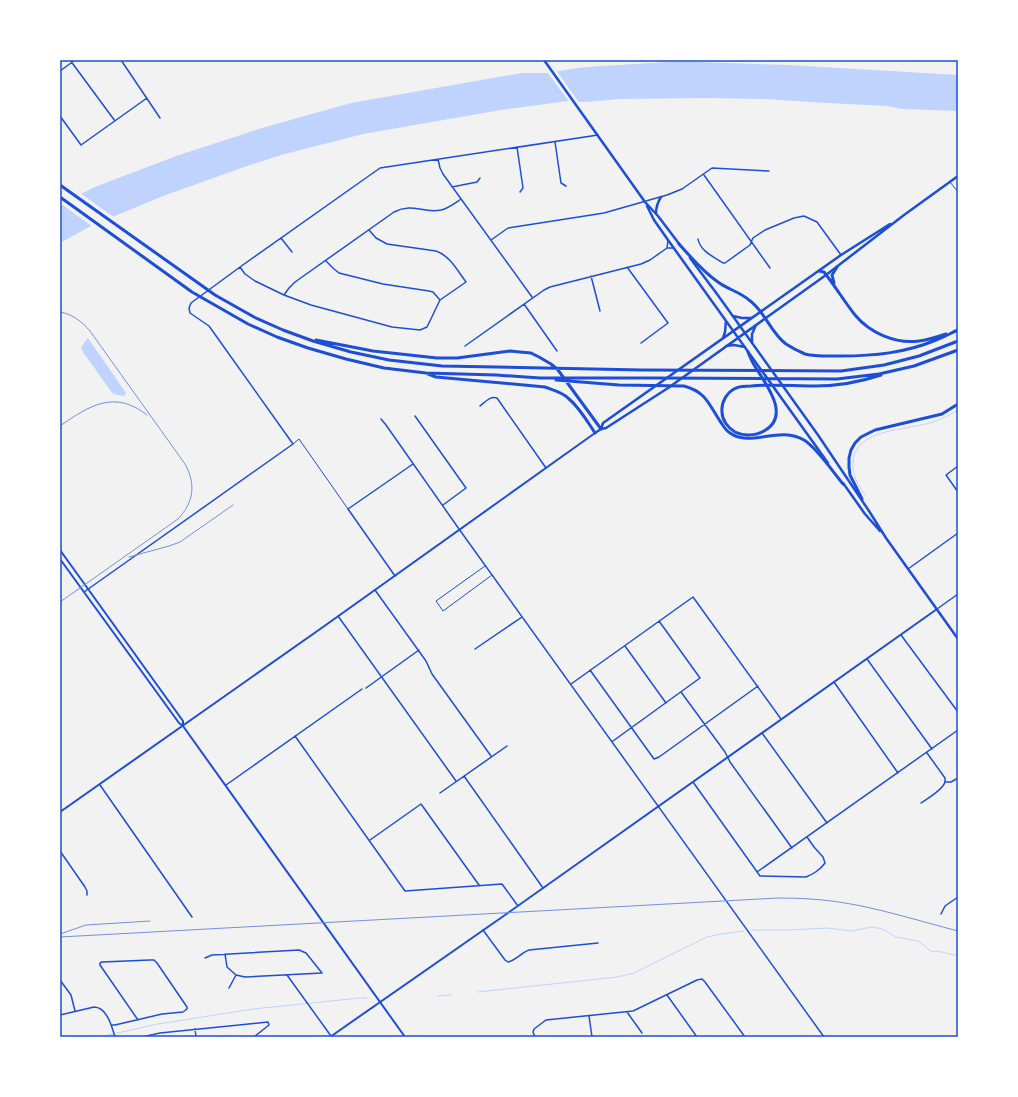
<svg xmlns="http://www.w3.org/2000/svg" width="1018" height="1097" font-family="Raleway,sans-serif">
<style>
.water{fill:#bfd3fe}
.pier{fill:#f2f2f2}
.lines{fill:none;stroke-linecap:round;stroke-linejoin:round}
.stream{stroke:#bfd3fe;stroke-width:1}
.service{stroke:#1d4ed8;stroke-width:1}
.minor{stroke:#1d4ed8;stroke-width:1.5}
.tertiary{stroke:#1d4ed8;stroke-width:2}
.secondary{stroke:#1d4ed8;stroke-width:2}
.primary{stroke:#1d4ed8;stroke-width:2.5}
.motorway{stroke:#1d4ed8;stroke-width:3}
.rail{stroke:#7290e2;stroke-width:1}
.neatline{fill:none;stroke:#1d4ed8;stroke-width:1.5}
</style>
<rect width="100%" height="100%" fill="#f2f2f2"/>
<!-- water -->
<path class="water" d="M669,62H696L789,65L958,75V111L903,109L887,106L827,103L765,99L707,98L620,99L585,102L568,101L501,110L363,134L281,155L247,166L163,196L91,226L60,243V204L95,187L121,177L179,155L262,128L351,103L522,73H548L577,68L601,66Z
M88,338L126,393L124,396L113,394L83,352L81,347Z"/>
<!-- pier -->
<path class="pier" d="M556,70L580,104L570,103L548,73L552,71Z
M80,193L115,218L93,227L60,203V202Z"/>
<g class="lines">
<!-- stream -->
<path class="stream" d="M865,495C861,489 855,481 854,473C844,428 905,431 933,422C942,419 950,415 958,410
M752,930H789L827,928L851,931L872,927L882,929L896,937L918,941L932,952L937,951L958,956
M478,992L617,977L634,973L707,937L721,934L744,931
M438,996L451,995
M99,1037L158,1024L253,1009L360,998H367"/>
<!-- service -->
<path class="service" d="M950,182L958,192
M293,444L299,439L348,509
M485,566L436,601L443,611L492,575"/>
<!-- minor -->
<path class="minor" d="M70,60L115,121
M121,60L160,118
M60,71L75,60
M60,116L81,145L147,98
M555,142L561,183L566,186
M517,147L523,188L520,192
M438,159L440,168L443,174L532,297
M704,175L770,268
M452,187L477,182L480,178
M281,238L292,252
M698,239C700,251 714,257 723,263H725L750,245L753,238L765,230L794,218L804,216L817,222L841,255
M491,240L508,228L604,213L667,195L682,189L712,168L769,171
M667,248L668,240
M326,261L334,269L339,273L383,284L429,291L433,292L440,300
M240,267L245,274L255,281L284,295L311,305L392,327L420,330L427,327L440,300L466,282C457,270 450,256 436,251L387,244L376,238L369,230
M627,267L668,323L641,343
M591,276L600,311
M284,295L289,288L295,282L394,212C413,202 423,214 441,210C449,208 455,203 461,199
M524,304L557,351
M465,346L544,290L550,287L641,264L650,260L667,248H673
M480,406C485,402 490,396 497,398L546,468
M415,416L466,488L443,505
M381,419L386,425L459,529L824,1037
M958,466L946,475L958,492
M908,569L958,533
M395,576L348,509L413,464
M375,590L426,661L432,674L491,756
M84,592L293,444L209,326L190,313L189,308L191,303L240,267L380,168L598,135
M937,609L958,594
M338,616L456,781
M901,635L958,712
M625,646L666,703
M475,649L522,617
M867,659L932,749
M590,670L654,759L659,757L758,686
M834,682L898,773
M571,684L693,597L781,719
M366,688L419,650
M681,692L725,752L730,762L792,848
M762,733L827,823
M295,736L405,891L502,884L518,906
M613,741L700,678L659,621
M927,753L945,778V782
M464,776L543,888
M693,782L760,876L806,877C812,875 821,869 825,863L823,857L814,847L807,837
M945,782H951L958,778
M100,785L192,917
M226,785L362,689
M440,793L507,746
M921,803C928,798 943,790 945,782
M370,840L421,804L479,885
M60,851L85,887L87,891V895
M757,872L958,730
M941,914L945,906L958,897
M483,930L505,960L508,962C516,960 521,953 529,950L598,943
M225,954L227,967L236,975L229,988
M205,958L212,955L299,950L306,953L322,973
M236,975L245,977L322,973
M287,975L331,1036
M60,980L71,995L75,1011
M667,995L697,1037
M627,1012L642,1033
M60,1015L94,1007C107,1007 112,1027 115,1037
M589,1016L592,1037
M112,1025H115L162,1014L183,1012L187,1009V1007L157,963L154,960H150L102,962L100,963V965L138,1020
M195,1029L196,1037
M142,1037L160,1033L268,1022L269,1025L254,1037
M535,1037L533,1032L534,1029L546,1020L633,1011L697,980L702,979L705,982L745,1037"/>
<!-- tertiary -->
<path class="tertiary" d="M330,1037L505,915L937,609"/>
<!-- secondary -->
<path class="secondary" d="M60,550L183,721V726
M60,559L179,723L183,726L405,1037
M60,812L323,627L595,433"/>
<!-- primary -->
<path class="primary" d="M544,60L645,202L658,216L680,245
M647,206L654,220L668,240L828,463
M656,214C656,207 657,203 661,197
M690,258L717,294L818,435L869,511L886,538L958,639
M733,316L742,318H751
M723,338L725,332L726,321
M752,343V334L756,325
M726,346L734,345L745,347
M601,429L603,423L841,255L890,224
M595,433L601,429L606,428L668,388L826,275L904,215L958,176
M843,483L865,514L880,531"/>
<!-- motorway -->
<path class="motorway" d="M60,185L201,285L215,295L254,317L283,330L313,341L351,352L389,360L442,366L642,370L841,371L884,365L919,356L958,341
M60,197L192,292L248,324L277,337L308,348L346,359L384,368L426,373L496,375L540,378H652L837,379L879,374L914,366L958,350
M679,244C691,257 703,272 718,282C727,289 740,292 749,300C765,311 770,332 786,344C792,348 798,351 805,354C817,357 829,356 841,356C874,356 905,353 936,340C944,337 951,333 958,330
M819,271L824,272C835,286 844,301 855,315C870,333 895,344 919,341C928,340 937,337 946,334
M834,283L832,275L837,267
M316,340L373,351L437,358H457L510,351L520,352L531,353L539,357L551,364L558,370L601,429
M748,352C749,355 751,359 753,363C763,381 793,415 764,431C755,436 743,436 735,432C728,428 722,420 722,412C721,402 727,392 736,388C741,386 746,386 751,386C772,384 794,386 815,386C838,386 860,382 881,375
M428,374L436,377L545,387C553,390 562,392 568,398C580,408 587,421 595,433
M556,380L619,385L684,386C706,392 708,403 720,421C723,425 725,430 730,433C751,448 779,425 804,440C817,448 833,472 843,484
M862,499L850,475L849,467V458L851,450L855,443L861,437L875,430L942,414L958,404"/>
<!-- rail -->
<path class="rail" d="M60,312C73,314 82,322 90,331L185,464C196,484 194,502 178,519L60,602
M60,426C89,406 114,389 147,415
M129,557L169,546L180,542L233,505
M60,934L86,925L150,921
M60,937L778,898C799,898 819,899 839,902C879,908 919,921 958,931"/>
</g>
<!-- border -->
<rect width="1018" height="1097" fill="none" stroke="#ffffff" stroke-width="122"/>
<rect x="61" y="61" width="896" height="975" class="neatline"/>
</svg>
